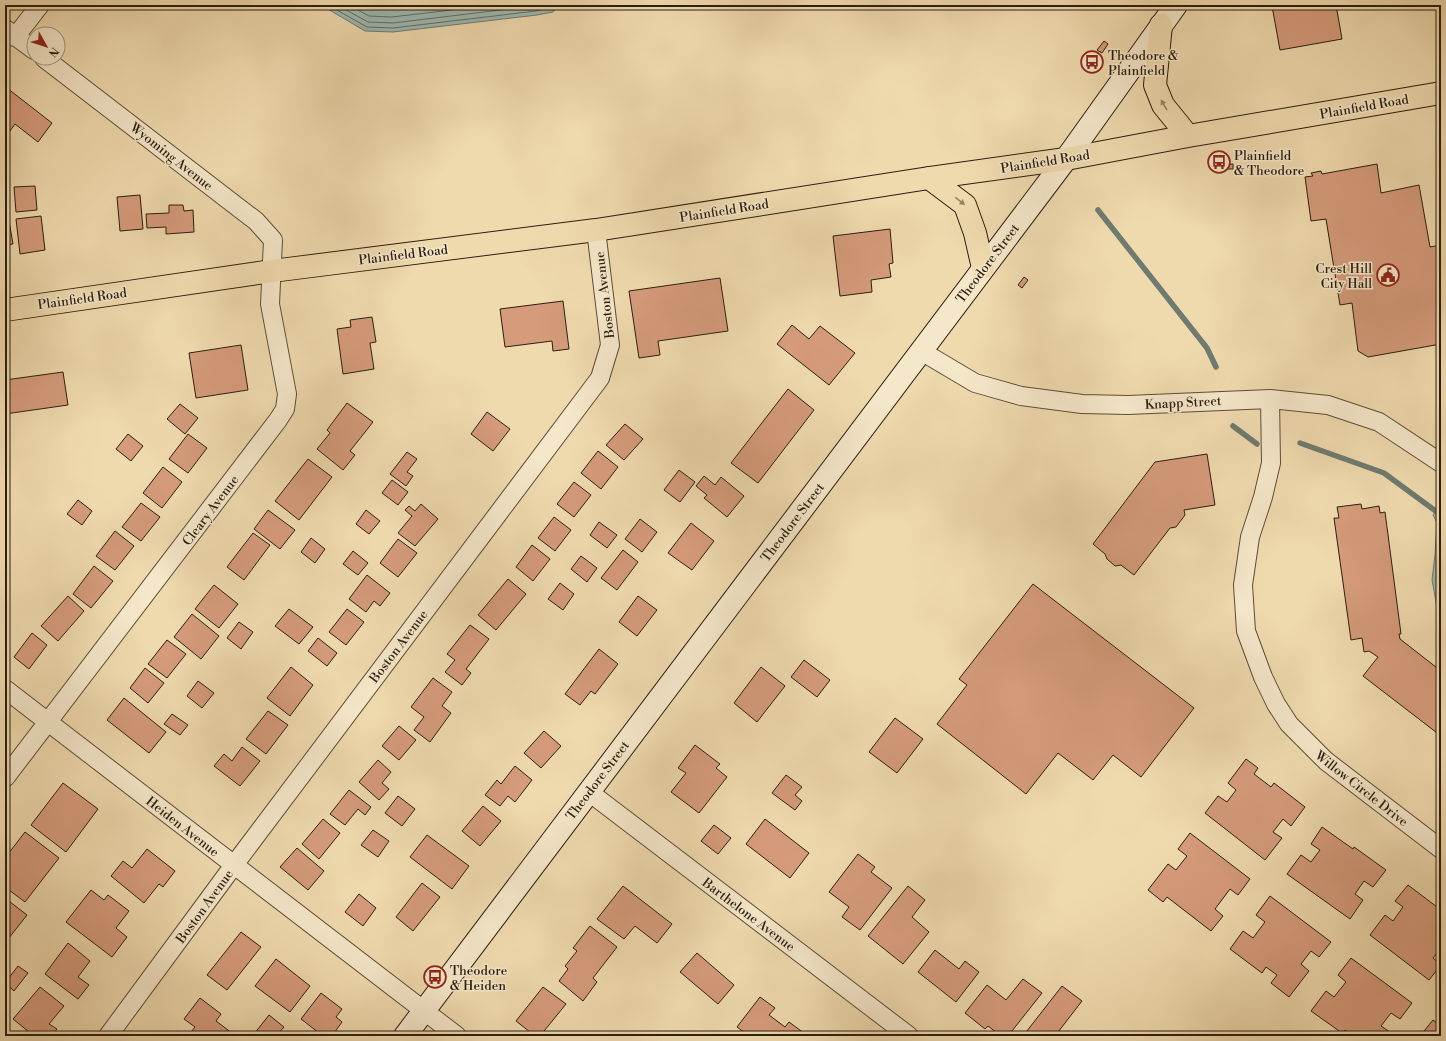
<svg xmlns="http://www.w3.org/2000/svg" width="1446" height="1041" font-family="'Libre Bodoni',serif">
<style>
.water{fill:#9cb9b3;stroke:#6f7b71}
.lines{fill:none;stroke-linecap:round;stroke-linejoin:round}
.shore{stroke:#646c60;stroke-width:1}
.stream{stroke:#6f7b71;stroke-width:5.5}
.building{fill:#d59b7b;stroke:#2c1e0e}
.minor-casing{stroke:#5d4d36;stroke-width:20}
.secondary-casing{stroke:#2c1e0e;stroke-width:24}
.primary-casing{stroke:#2c1e0e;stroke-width:24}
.minor{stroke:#f5e7ca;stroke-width:18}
.secondary{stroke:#f5e7ca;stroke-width:22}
.primary{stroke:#efdaae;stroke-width:22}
.oneway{fill:#978566}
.labels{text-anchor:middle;stroke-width:3;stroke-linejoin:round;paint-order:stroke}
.poi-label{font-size:13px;fill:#2c1e0e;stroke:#f5e7ca;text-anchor:start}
.street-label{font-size:13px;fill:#2c1e0e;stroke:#f5e7ca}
</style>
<rect width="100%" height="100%" fill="#efdaae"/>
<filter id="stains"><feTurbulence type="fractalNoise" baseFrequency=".005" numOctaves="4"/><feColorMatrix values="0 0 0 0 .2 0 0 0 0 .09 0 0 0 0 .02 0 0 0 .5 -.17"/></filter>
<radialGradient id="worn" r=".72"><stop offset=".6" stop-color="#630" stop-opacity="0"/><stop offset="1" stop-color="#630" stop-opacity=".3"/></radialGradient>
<!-- water -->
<path class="water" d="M321,5H558L553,12L537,15L393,32L365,31Z
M1441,504V612L1437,607L1432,580L1435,555L1437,523L1433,515Z"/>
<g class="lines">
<!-- shore -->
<path class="shore" d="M328,5L367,27L393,28L536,11L551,8L553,5
M337,5L368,22L393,23L542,5
M349,5L369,16L392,17L494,5
M1441,511L1438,516L1441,523L1439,555L1436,580L1441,606"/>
<!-- stream -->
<path class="stream" d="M1098,210L1207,348L1216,367
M1233,426L1257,444
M1300,443L1384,473L1441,515"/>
</g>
<!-- building -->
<path class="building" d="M1278,5H1336L1342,39L1280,50L1272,6Z
M1104,41L1108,44L1102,53L1097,50Z
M7,88L52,123L38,142L15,124L10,131L5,127V91Z
M1233,164V169H1224L1223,165Z
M1377,164L1381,193L1419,185L1430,247L1441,245V344L1368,357L1358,351L1352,303L1340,305L1326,219L1311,221L1305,177L1313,176L1311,173L1321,171L1322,174Z
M35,186L37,210L16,212L14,187Z
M140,195L143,229L120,231L117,197Z
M169,205H183L184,211L193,210L194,232L166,234V227L147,228L146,214L169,213Z
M41,216L45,250L20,254L16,219Z
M5,221H9L13,244L5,245Z
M890,229L893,263L889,264L891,277L871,280L872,292L840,296L833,236Z
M1024,277L1028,280L1022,288L1018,285Z
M720,278L728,331L658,341L660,355L639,358L629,291Z
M563,301L569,349L553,351L552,341L505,347L500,309Z
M372,317L376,342L370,343L374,369L343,374L337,329L351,327L350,320Z
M792,325L809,339L820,326L855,353L829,385L777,344Z
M241,345L248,390L196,398L189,353Z
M63,372L68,405L5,414V380Z
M788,389L814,410L758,483L731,463Z
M347,403L373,422L350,451L355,455L343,470L317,449L330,433L327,430Z
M180,404L198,418L185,434L167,419Z
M487,412L510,429L493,451L471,434Z
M625,424L643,439L624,460L606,445Z
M128,434L143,446L131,461L116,449Z
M188,434L207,448L188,473L169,459Z
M598,451L618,467L601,489L581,473Z
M407,452L417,459L407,472L413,476L406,486L390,474Z
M1207,454L1215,505L1184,510L1185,515L1176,527L1170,528L1134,575L1121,565L1115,566L1107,559L1105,554L1093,544L1155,462Z
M308,459L332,477L299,520L275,501Z
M163,467L182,482L162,508L143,493Z
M679,470L695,482L680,502L664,490Z
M704,476L715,485L721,477L744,496L727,517L704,498L707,495L696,486Z
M392,480L408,492L398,505L382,493Z
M574,482L591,495L574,517L557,504Z
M78,500L92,511L82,525L67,514Z
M141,503L160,517L141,541L122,527Z
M421,504L438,519L415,546L398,533L412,516L405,510L409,506L415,511Z
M1361,504L1362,509L1379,506L1380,513L1385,512L1401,634H1399L1400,639L1441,671V736L1363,676L1378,657L1369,651L1364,652L1362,638L1351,640L1334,518H1339L1337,507Z
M268,510L295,530L280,549L254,529Z
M366,510L380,521L369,534L356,524Z
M554,517L571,530L555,551L538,538Z
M640,519L657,532L642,552L625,539Z
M599,522L617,535L607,548L590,535Z
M691,523L714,541L692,570L668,553Z
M115,531L134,546L115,570L96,556Z
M253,533L270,545L244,580L227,567Z
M311,538L325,549L315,563L301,552Z
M398,539L417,553L398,577L380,563Z
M532,545L550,559L533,581L516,567Z
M623,550L638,562L617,590L601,578Z
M353,551L368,563L358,575L343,564Z
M581,556L597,568L587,582L571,569Z
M94,566L113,581L91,608L73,594Z
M367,575L390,593L380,606L374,601L366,612L349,599Z
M508,579L526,594L496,630L478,615Z
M560,583L574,594L563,610L548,599Z
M1033,584L1194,708L1141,777L1113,755L1093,780L1058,753L1026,794L937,724L967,685L959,679Z
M214,585L238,604L219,628L195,609Z
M68,596L84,611L58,641L41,626Z
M638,596L657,610L637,636L619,622Z
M289,609L313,627L299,644L275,626Z
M347,609L364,622L346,645L329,632Z
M192,614L219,636L201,659L174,637Z
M239,622L253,632L241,649L227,638Z
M470,625L489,639L466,669L471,673L462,685L445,672L455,660L447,654Z
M32,633L47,645L29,669L14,657Z
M318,638L337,653L327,666L308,651Z
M167,640L186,654L167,678L148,664Z
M599,649L618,664L595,694L591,691L580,705L565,694Z
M804,660L830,680L817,697L791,677Z
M291,667L313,685L290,716L267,698Z
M761,667L785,686L757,722L734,703Z
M145,668L164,683L148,703L130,688Z
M433,678L452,692L442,706L451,713L430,742L414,730L424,717L411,707Z
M198,681L214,693L202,708L187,696Z
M124,698L166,732L149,753L107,720Z
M268,711L288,725L266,754L246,739Z
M172,714L188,725L180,735L164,724Z
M895,718L923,739L897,773L869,752Z
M399,726L416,740L399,760L382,746Z
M544,731L561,746L541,768L524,753Z
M695,745L720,764L716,768L727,777L699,813L671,792L686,773L678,768Z
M242,747L260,761L240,786L214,766L224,754L232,761Z
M1246,759L1258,768L1254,774L1271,787L1274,783L1305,807L1291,826L1283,819L1273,832L1282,838L1265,860L1205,813L1218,796L1227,802L1236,790L1228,783Z
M378,760L391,772L382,783L389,789L379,800L359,782Z
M515,766L532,780L515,802L508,796L500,806L485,795L497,780L501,784Z
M786,775L802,787L795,795L802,801L795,810L772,793Z
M63,783L98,809L66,852L31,825Z
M349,790L371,807L365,815L358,809L345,825L330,814Z
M398,796L415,809L402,826L385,813Z
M483,806L501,821L480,846L462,831Z
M323,819L340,833L319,859L302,844Z
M765,819L809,853L790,878L746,844Z
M714,825L731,838L718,854L701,841Z
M1322,827L1353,849L1354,847L1386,870L1373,887L1364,881L1355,894L1363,900L1350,919L1287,874L1301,855L1311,862L1320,850L1311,844Z
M373,830L389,841L378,857L361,845Z
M25,832L59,858L25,902L5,887V858Z
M1190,833L1250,879L1238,895L1230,889L1215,909L1223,916L1211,931L1167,897L1163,902L1148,890L1168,864L1176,870L1187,856L1178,849Z
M427,835L469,866L452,889L410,857Z
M297,848L324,871L308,890L280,867Z
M147,849L175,871L163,887L159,884L144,903L111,876L123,861L132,868Z
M858,854L875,867L871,872L892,888L860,930L842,917L849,907L829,892Z
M422,883L440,897L413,931L396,917Z
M1408,885L1441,910V948L1433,958L1441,965L1429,980L1370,935L1385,915L1393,921L1403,907L1395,901Z
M623,886L672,924L657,943L635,926L624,939L597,919Z
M908,886L925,900L912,917L929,932L903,964L868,936Z
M91,890L104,900L108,895L129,911L116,928L127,937L112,957L66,922Z
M359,894L376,908L363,926L345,912Z
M1270,896L1331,942L1319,957L1311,951L1301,964L1309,971L1289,997L1271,983L1277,975L1266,967L1262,973L1230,949L1243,931L1253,938L1265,922L1256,915Z
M5,898L27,915L5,943Z
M590,926L617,947L593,978L597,982L583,1001L559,981L568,969L565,966L577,951L573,948Z
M241,932L261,947L227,990L207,975Z
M68,943L90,961L78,977L89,985L78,999L45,974Z
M935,950L959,969L965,961L979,972L956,1002L918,972Z
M697,953L734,985L718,1004L680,972Z
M1351,958L1412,1003L1400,1019L1391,1013L1381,1026L1390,1032L1387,1036H1353L1345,1030L1342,1033L1311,1011L1326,991L1334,997L1346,982L1338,975Z
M276,959L310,986L290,1012L255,986Z
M18,966L28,973L14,991L5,983Z
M1023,979L1042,993L1008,1036H1001L988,1026L985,1029L965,1013L987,985L1006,1000Z
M1062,986L1082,1001L1055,1036H1023Z
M40,987L64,1006L49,1024L57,1029L51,1036H34L13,1019Z
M543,987L566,1004L540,1036H535L516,1021Z
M321,993L342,1009L336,1017L342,1022L332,1036H323L301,1019Z
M760,997L775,1008L769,1015L785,1027L789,1022L808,1036H749L737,1027Z
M200,998L221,1014L216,1021L236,1036H188L195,1027L184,1019Z
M269,1015L284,1027L276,1036H257L254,1034Z
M1433,1020L1441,1026V1036H1420Z"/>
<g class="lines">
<!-- minor casing -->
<g class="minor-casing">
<path id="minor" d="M7,30L34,50
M5,37L16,36L40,5
M921,351L975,383L1021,396L1082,404L1128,405L1270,399L1328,405L1379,422L1441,463
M1270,399L1271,463L1263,497L1250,537L1243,585L1246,631L1263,677L1276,704L1289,724L1326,761L1441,849
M5,689L457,1036
M5,778L278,420L285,409L287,394L270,304L273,240L256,221L44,58
M589,792L909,1036
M108,1036L234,865L600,378L610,345L596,230"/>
</g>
<!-- secondary casing -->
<g class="secondary-casing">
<path id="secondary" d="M405,1036L1066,159L1176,5"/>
</g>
<!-- primary casing -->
<g class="primary-casing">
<path id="primary" d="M1161,25L1155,85L1163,105L1188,136
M929,178L965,205L975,233L983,268
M5,310L272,271L596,230L929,178L1066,159L1188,136L1441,93"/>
</g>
<!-- minor -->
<use href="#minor" class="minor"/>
<!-- secondary -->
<use href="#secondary" class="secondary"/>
<!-- primary -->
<use href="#primary" class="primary"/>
</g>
<!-- one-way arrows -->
<defs><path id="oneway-solid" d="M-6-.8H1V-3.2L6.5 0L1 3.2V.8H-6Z"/></defs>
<g class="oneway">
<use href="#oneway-solid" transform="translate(1164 105) rotate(-120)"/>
<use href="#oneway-solid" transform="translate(960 201) rotate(38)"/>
</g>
<!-- icons -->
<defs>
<g id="bus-ring" transform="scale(1.15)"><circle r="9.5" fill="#f5e7ca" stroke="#8f2418" stroke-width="1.5"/><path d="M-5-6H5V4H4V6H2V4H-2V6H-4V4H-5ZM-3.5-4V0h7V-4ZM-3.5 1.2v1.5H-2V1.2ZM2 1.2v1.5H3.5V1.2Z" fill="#8f2418"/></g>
<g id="civic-ring" transform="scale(1.15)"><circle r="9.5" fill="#f5e7ca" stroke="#8f2418" stroke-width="1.5"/><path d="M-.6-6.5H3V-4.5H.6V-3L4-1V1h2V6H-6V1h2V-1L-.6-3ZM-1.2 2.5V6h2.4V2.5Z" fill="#8f2418"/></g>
</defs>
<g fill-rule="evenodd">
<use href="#bus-ring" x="1092" y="62"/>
<use href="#bus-ring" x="1219" y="162"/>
<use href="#civic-ring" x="1388" y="275"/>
<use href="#bus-ring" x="435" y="977"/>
</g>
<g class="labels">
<!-- poi labels -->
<g class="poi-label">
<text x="1108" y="60">Theodore &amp;<tspan x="1108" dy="15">Plainfield</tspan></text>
<text x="1234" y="160">Plainfield<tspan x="1234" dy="15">&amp; Theodore</tspan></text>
<text x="1372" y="273" text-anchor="end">Crest Hill<tspan x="1372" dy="15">City Hall</tspan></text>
<text x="450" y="975">Theodore<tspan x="450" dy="15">&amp; Heiden</tspan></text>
</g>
<!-- street labels -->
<g class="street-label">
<text transform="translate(1364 106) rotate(-10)" y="5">Plainfield Road</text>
<text transform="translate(172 156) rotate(38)" y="5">Wyoming Avenue</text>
<text transform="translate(1045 161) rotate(-9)" y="5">Plainfield Road</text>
<text transform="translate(724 210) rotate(-9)" y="5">Plainfield Road</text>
<text transform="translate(403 254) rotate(-7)" y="5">Plainfield Road</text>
<text transform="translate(987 263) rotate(-53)" y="5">Theodore Street</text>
<text transform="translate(604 295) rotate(-97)" y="5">Boston Avenue</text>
<text transform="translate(82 298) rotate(-8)" y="5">Plainfield Road</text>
<text transform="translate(1183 402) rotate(-3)" y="5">Knapp Street</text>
<text transform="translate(210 510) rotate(-53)" y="5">Cleary Avenue</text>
<text transform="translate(792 522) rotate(-53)" y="5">Theodore Street</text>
<text transform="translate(398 646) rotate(-53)" y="5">Boston Avenue</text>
<text transform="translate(597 780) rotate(-53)" y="5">Theodore Street</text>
<text transform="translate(1362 788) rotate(38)" y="5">Willow Circle Drive</text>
<text transform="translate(183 826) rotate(38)" y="5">Heiden Avenue</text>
<text transform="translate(204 906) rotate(-54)" y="5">Boston Avenue</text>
<text transform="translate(749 914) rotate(37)" y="5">Barthelone Avenue</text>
</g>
</g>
<!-- margin -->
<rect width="1446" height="1041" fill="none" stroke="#efdaae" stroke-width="20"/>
<rect x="6" y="6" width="1434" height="1029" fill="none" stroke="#2c1e0e" stroke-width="2"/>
<rect x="10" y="10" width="1426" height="1021" fill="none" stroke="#2c1e0e"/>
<!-- north arrow -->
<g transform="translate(46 46) rotate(129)"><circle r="19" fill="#f5e7ca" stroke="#a5977f"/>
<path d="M0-3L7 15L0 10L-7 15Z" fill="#8f2418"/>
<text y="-6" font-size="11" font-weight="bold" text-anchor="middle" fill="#2c1e0e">N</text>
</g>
<rect width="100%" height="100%" filter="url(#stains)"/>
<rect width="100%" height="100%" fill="url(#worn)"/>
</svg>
